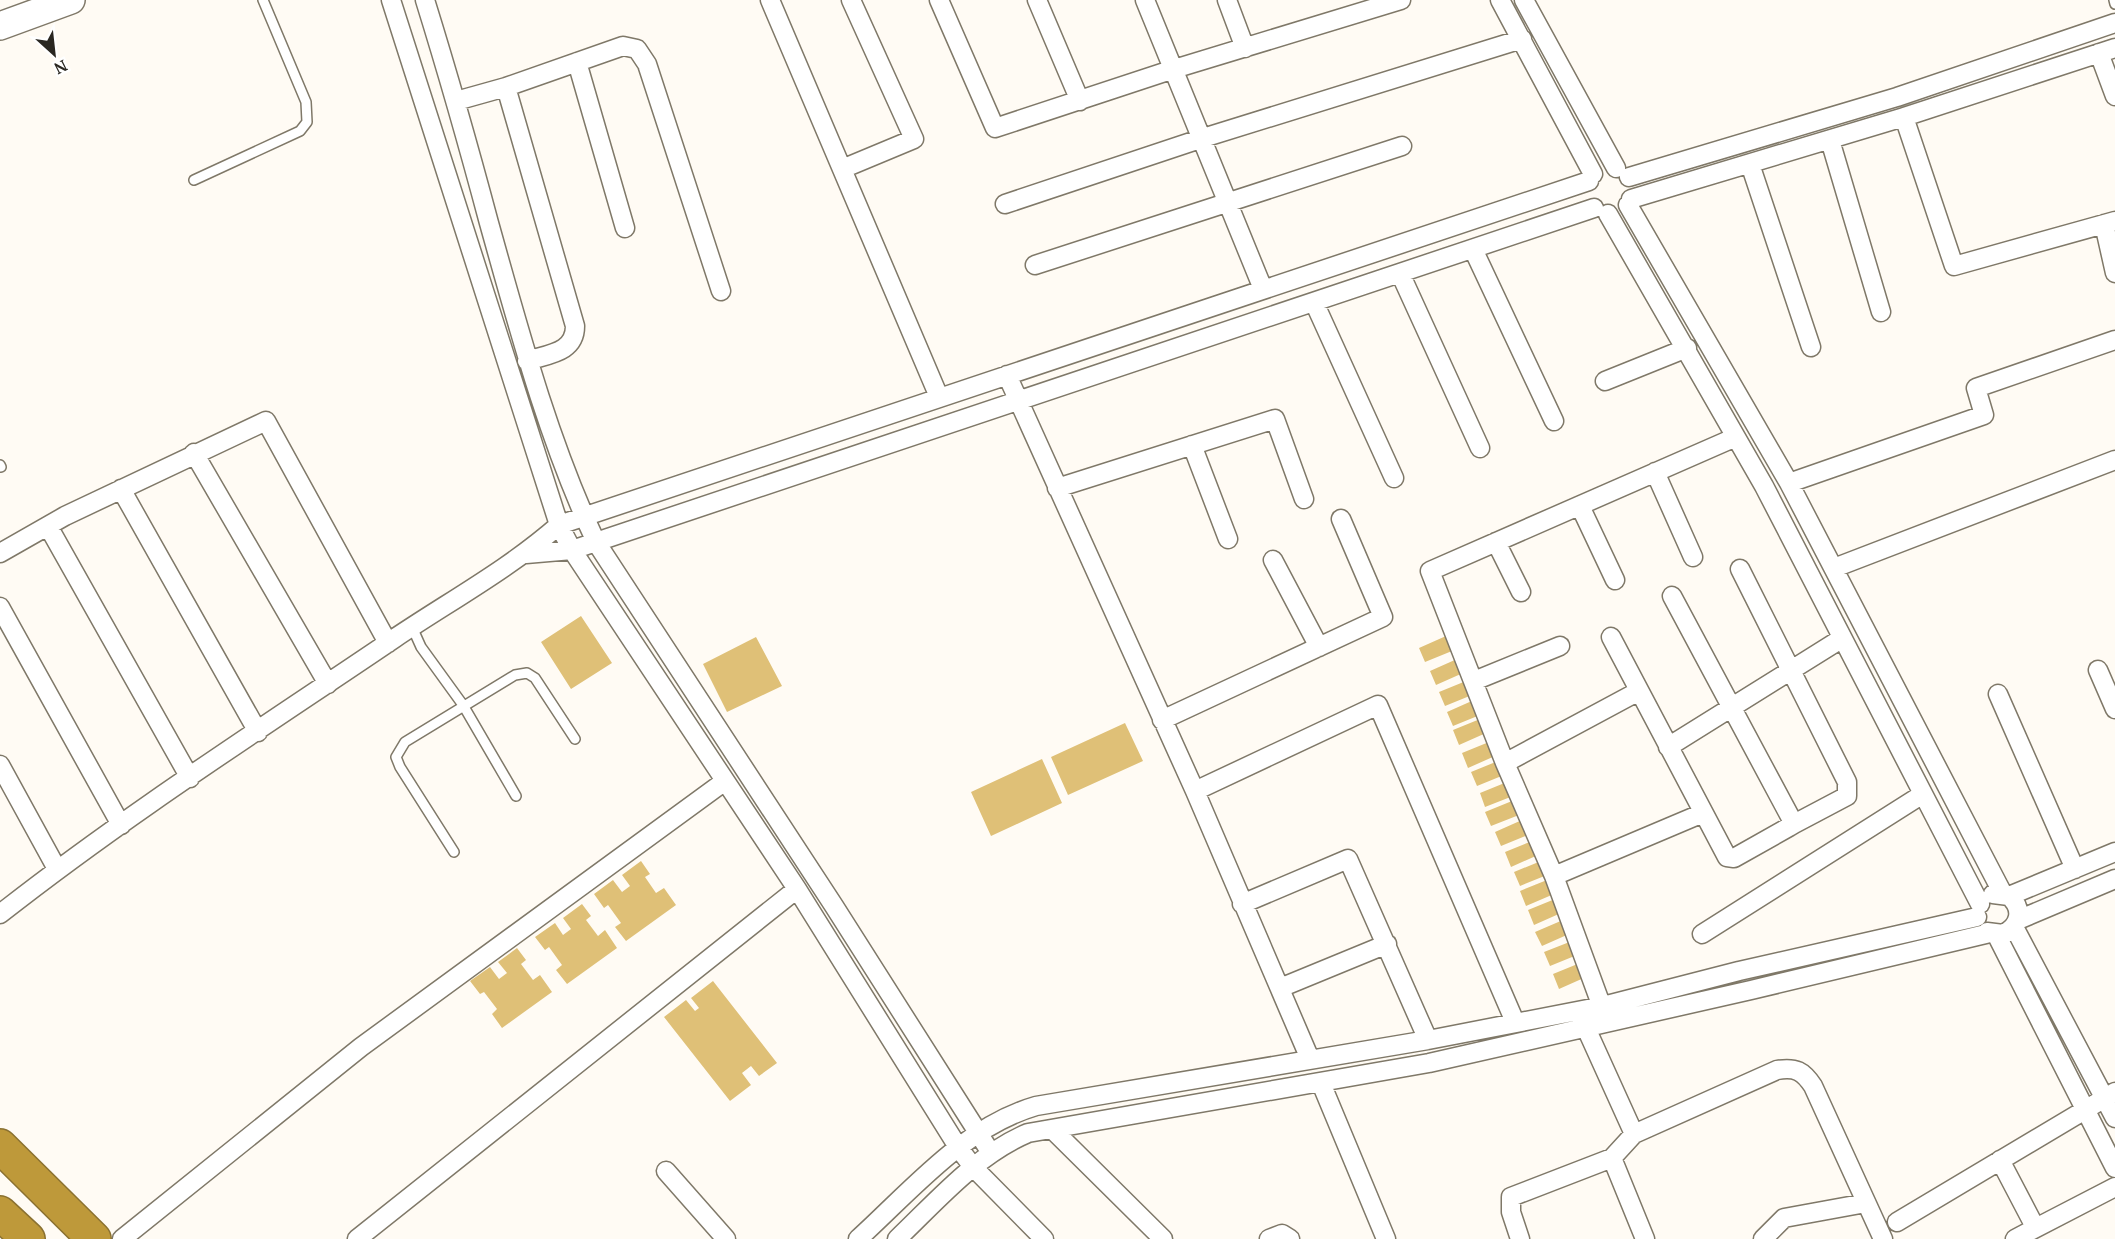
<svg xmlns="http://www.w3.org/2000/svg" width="2115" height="1239" font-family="'PT Serif',serif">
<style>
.building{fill:#dfc077}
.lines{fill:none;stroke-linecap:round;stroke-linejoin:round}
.lane-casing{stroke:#7f7868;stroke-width:12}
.street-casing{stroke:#7f7868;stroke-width:21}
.secondary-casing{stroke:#7f7868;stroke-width:30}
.highway-casing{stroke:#8a7131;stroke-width:36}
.lane{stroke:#fff;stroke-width:9}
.street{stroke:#fff;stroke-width:18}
.secondary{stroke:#fff;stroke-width:27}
.highway{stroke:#be993a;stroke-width:33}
</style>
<rect width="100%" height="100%" fill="#fffbf4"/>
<!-- building -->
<path class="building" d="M581,616L612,663L571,689L541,642Z
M1446,636L1452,651L1425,662L1419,648Z
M756,637L782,686L727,712L703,664Z
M1457,659L1463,673L1436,685L1430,671Z
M1466,681L1472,695L1445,706L1439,692Z
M1474,700L1480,715L1453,726L1447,712Z
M1480,719L1486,733L1459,745L1453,730Z
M1125,723L1143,761L1068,795L1051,757Z
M1489,742L1495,756L1468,768L1462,753Z
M1042,759L1062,803L991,836L971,792Z
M1498,761L1504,775L1477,786L1471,772Z
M1507,782L1513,796L1485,807L1480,793Z
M1512,801L1519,815L1491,826L1485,812Z
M1522,820L1528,835L1501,846L1495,832Z
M1532,841L1538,855L1511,867L1505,852Z
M641,861L650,874L645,877L656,893L664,888L676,905L626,941L615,927L621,923L608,905L604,908L594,894L613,880L622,892L630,886L622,875Z
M1541,861L1547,875L1520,886L1514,872Z
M1547,880L1554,894L1526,906L1520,891Z
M1555,899L1561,913L1534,925L1528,910Z
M582,904L591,916L586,920L598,936L605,930L617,948L567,984L556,970L562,965L549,947L545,950L535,937L555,923L563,935L571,929L563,918Z
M1563,920L1569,934L1542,946L1535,932Z
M1572,941L1577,955L1550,966L1544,952Z
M517,948L526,960L521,964L533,980L540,975L552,992L502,1028L492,1014L497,1009L484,992L480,994L470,981L490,967L499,979L507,973L498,962Z
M1580,963L1586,977L1559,989L1553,974Z
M713,981L777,1063L759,1076L751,1066L742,1073L751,1085L730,1101L664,1017L686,1000L695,1011L699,1008L691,998Z"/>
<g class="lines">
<!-- lane casing -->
<g class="lane-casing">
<path id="lane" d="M2114,0L2115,4
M194,180L300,131L307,122L306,102L263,0
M0,465L1,467
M412,627L421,647L463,705L516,796
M454,852L400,767L396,757L405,742L515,675L527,673L535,678L575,739"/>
</g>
<!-- street casing -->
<g class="street-casing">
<path id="street" d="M391,0L559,525L572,550L797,889L958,1147L973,1167L1044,1239
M425,0C448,74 469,148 489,223C519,330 548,440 596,542L834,906L991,1153
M770,0L939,397
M939,0L995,128L1174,69L1401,0
M1037,0L1080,101
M1145,0L1263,289
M1227,0L1245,48
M1500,0L1593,174
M1524,0L1616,168
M2099,53L2115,96
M577,62L625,228
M506,87L575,326C575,353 548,354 527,361
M456,101L506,87L623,46L637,49L647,64L721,291
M1904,117L1954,266L2115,221
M1830,140L1881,312
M1750,164L1811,347
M842,169L914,139L851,0
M1629,177L1897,97L2115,23
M1631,199L1904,117L2115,48
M1005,204L1203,138L1522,39
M1628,205L1789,483L2003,894
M1608,214L1764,486L1980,904
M2104,224L2115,273
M1473,249L1554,421
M1035,265L1402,146
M1400,273L1480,448
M1314,302L1394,478
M1007,375L1195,791L1310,1059
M1605,381L1687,348
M1192,445L1228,539
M194,453L328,684
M1655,472L1693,557
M1789,483L1984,415L1976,388L2115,340
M1057,488L1275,419L1304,499
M121,489L258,732
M1580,506L1615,580
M48,526L190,778
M1496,542L1521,592
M0,553L65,516L266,421L388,643
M526,554L572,550L1594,208
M1273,560L1319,647
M1834,568L2115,460
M1740,569L1847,782V796L1794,824
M0,607L121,825
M1611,637L1727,857L1734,858L1789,827L1794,824L1672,596
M2098,670L2115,709
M1474,681L1560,646
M1998,694L2075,869
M1162,720L1383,617L1341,519
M1668,747L1841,639
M1505,763L1639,691
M0,765L57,869
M1195,791L1378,705L1515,1022
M1554,876L1703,813
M1993,894L2009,896L2115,852
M1242,904L1348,859L1428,1040
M0,914C126,815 262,728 395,638C450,601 509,569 559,525L1589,181
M2018,920L2115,879
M2014,927L2115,1118
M1987,932L2003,934C2020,926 2024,909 2009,896
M1702,934L1923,794
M1996,934L2115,1168
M1280,988L1387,944
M1606,1018L1554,876L1505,763L1430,571L1736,437
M1586,1028L1634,1134
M1321,1083L1386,1239
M1053,1130L1163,1239
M1612,1158L1645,1239
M2000,1160L2034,1225L2032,1230L2015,1239
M666,1171L726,1239
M1897,1222L2115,1092
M2032,1230L2115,1187
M122,1239L361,1047L725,781
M357,1239L797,889
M858,1239C912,1190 964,1127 1036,1106L1428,1040L1603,1006L1739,971L1977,917
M897,1239C937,1201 976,1155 1028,1133L1429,1063L1751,990L1990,933
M1269,1239L1282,1234L1290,1239
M1520,1239L1511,1212V1197L1612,1158L1634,1134L1777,1070C1796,1067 1803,1071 1813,1086L1883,1239
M1763,1239L1784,1218L1866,1203"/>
</g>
<!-- secondary casing -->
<g class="secondary-casing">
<path id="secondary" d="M0,26L71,0"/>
</g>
<!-- highway casing -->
<g class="highway-casing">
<path id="highway" d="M0,1146L94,1239
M0,1213L28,1239"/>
</g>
<!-- lane -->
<use href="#lane" class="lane"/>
<!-- street -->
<use href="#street" class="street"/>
<!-- secondary -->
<use href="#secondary" class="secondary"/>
<!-- highway -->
<use href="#highway" class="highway"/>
</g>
<!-- north arrow -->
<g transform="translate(54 54) rotate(153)" stroke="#ffffff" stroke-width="4.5" paint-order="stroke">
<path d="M0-4.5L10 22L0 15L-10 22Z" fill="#2a2721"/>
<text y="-9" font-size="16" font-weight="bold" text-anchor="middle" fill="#2a2721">N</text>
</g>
</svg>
